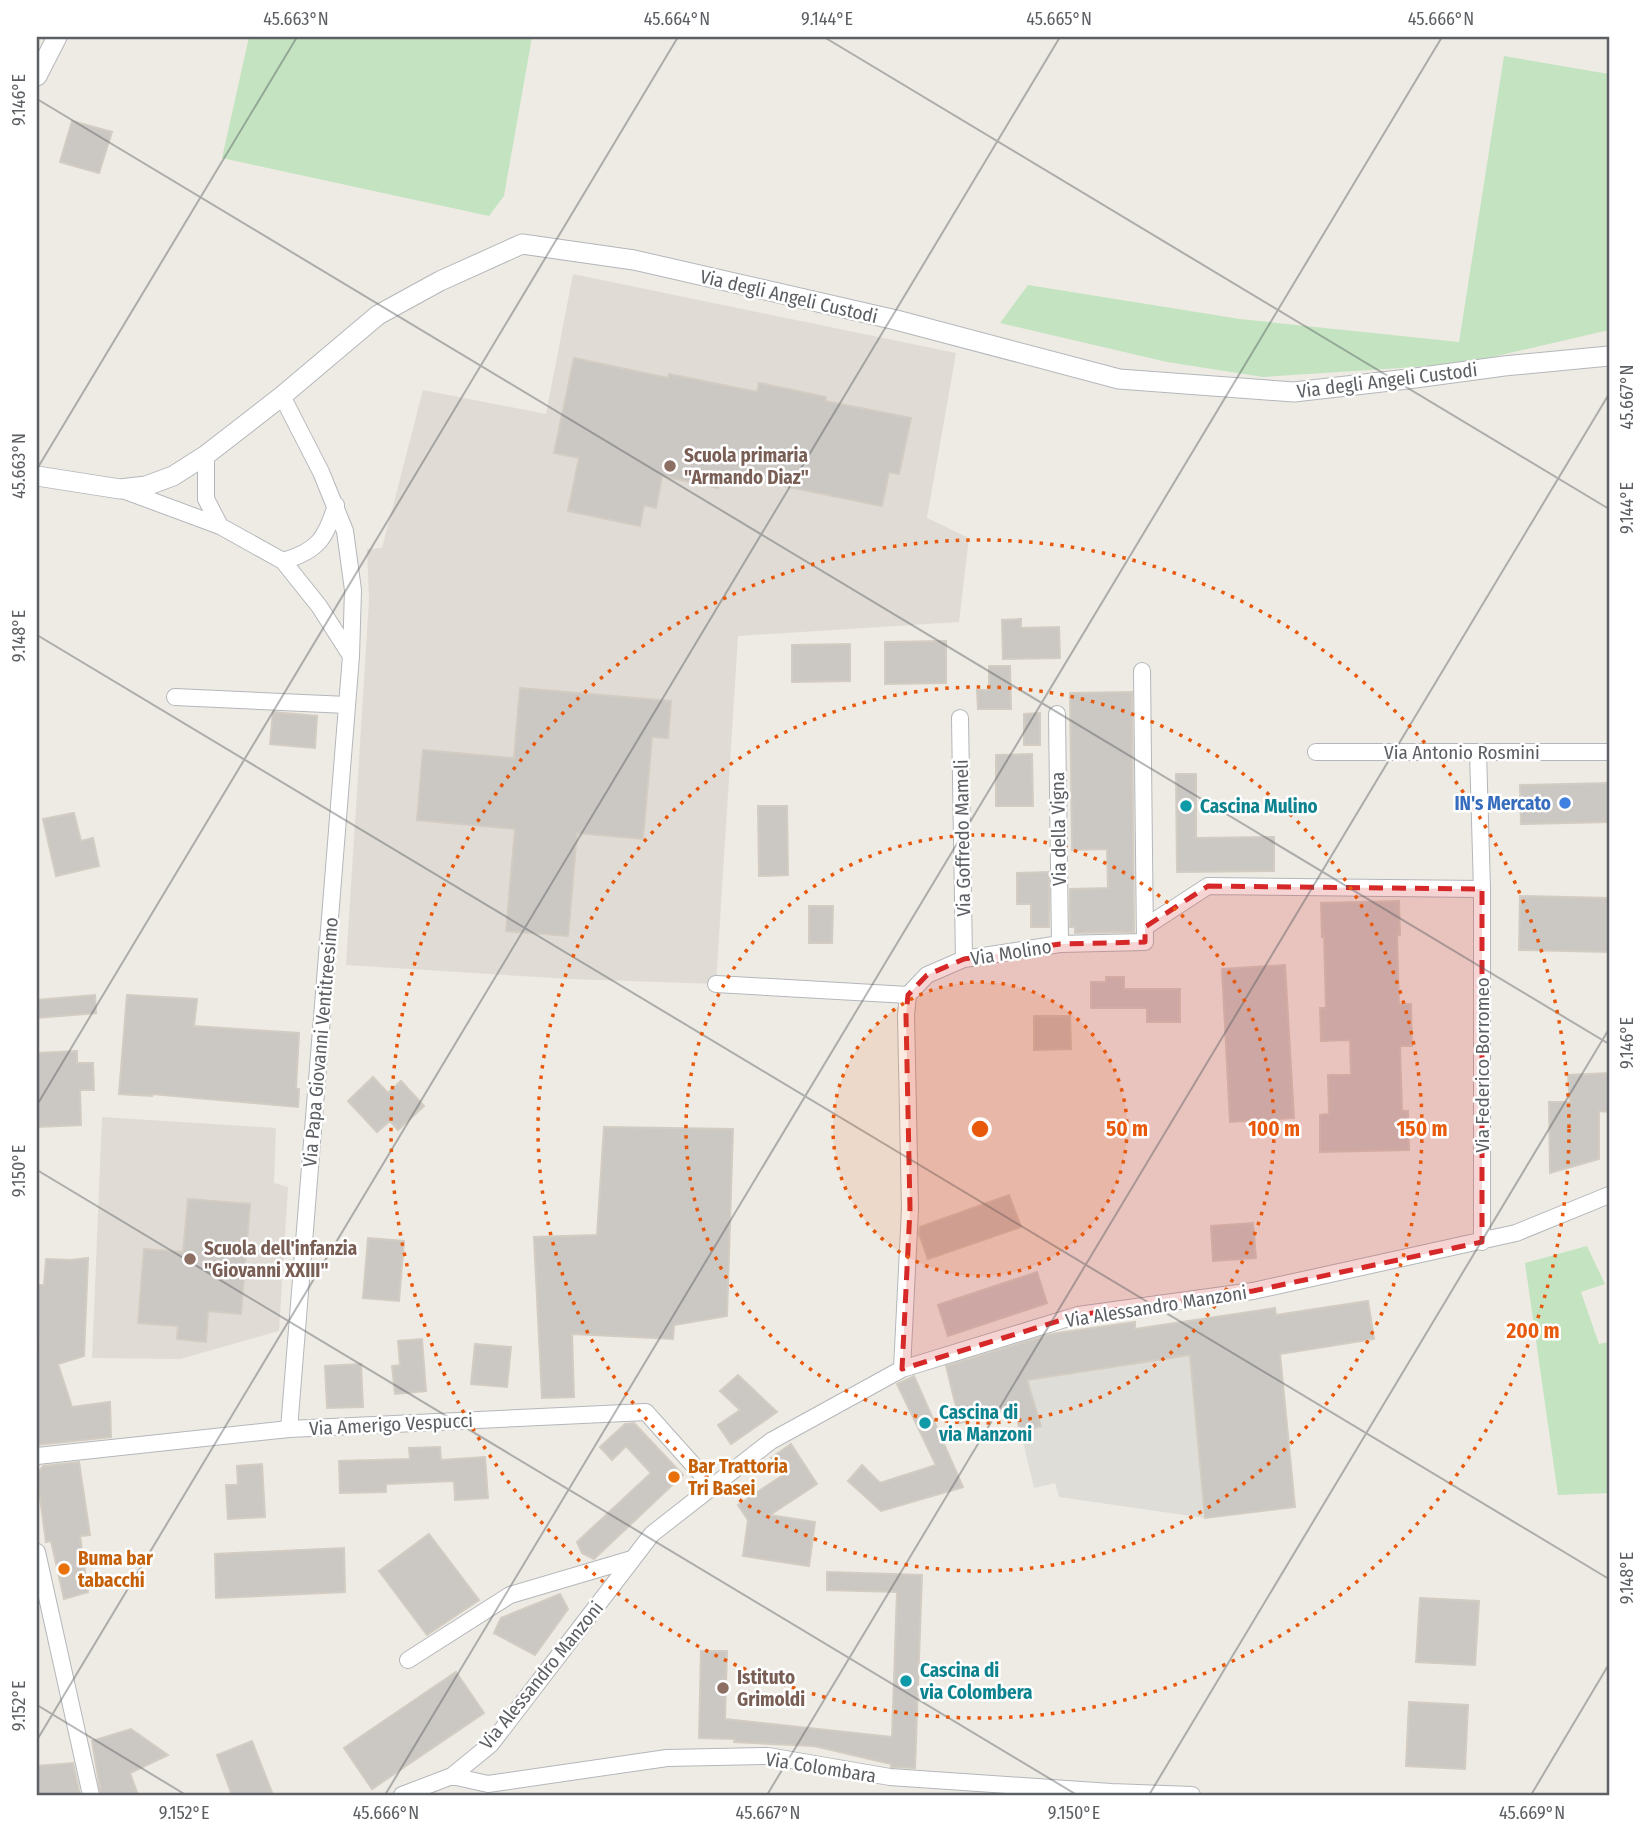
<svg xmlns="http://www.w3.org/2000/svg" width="1646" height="1832" font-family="'Fira Sans Condensed',sans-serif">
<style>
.industrial{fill:#dfddd8}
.education{fill:#e0dcd5}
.green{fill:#c4e4c1}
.building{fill:#cbc7c3;stroke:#d2ccc2;stroke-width:2}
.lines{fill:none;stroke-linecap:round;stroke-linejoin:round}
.minor-casing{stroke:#b4b7ba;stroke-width:18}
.tertiary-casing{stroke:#b4b7ba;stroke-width:21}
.minor{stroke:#fff;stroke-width:16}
.tertiary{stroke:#fff;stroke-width:19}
.marked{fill:#d62828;fill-opacity:0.2;stroke:#d62828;stroke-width:5;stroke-dasharray:14 9;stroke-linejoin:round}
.ticks{fill:none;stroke:#5c6064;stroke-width:2;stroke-opacity:0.45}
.ring{fill:none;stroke:#e8590c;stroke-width:3.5;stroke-dasharray:3.5 7}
.education-dot{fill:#8d6e63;stroke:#fff;stroke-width:2.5}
.shop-dot{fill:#3f7fe0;stroke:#fff;stroke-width:2.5}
.culture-dot{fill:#0f9aa8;stroke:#fff;stroke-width:2.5}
.food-dot{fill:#e8710a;stroke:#fff;stroke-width:2.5}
.labels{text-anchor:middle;stroke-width:5;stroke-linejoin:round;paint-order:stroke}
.street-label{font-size:19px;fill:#5c6064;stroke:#fff}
.education-label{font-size:19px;font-weight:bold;fill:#785e54;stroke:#fff;text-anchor:start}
.shop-label{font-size:19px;font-weight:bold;fill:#366cbe;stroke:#fff;text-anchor:end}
.culture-label{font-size:19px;font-weight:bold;fill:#0d838f;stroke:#fff;text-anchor:start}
.food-label{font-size:19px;font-weight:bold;fill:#c56008;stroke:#fff;text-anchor:start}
.centre{fill:#e8590c;stroke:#fff;stroke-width:3.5}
.ring-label{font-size:21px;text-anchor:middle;font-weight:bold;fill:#e8590c;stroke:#fff;stroke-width:5;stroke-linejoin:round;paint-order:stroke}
.neatline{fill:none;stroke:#5c6064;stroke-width:2.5}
.ticks-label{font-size:18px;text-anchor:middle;fill:#5c6064}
</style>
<rect width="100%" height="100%" fill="#eeebe4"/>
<!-- industrial -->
<path class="industrial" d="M1275,1308L1295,1507L1205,1518L1059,1497L1055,1483L1034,1488L1015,1408L960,1423L945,1361L1017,1339L1135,1322L1136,1329Z"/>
<!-- education -->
<path class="education" d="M573,274L956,353L927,518L969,538L959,622L738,636L716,984L570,979L346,965L369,600L367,549L382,548L423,390L546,414Z
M102,1117L276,1128L274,1183L288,1187L279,1331L180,1359L92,1358Z"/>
<!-- green -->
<path class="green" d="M249,37H532L504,196L489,216L222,158Z
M1504,56L1609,74V330L1462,364L1263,377L1167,362L1000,323L1028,285L1240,319L1459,342Z
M1587,1246L1605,1284L1581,1292L1599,1344L1609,1342V1493L1558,1495L1525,1263Z"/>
<!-- building -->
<path class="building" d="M72,121L112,132L99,173L60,162Z
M574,358L668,378L669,374L757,392L759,383L826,397L825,401L911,418L899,474L889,472L882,506L721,473L718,488L662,476L656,508L644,505L640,526L568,511L579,458L554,453Z
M1021,619V628L1059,627L1060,658L1003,659L1002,620Z
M946,641V683L885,684V642Z
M850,644V681L792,682V645Z
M989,666H1010L1011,709H978L977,690H989Z
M520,688L671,701L668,738L652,737L643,839L577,833L568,936L506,931L515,829L417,820L423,750L514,758Z
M1132,692L1134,932L1075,933V927H1070V889L1108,888L1107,849L1072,850L1070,693Z
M273,712L317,716L315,748L270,744Z
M1040,713V745H1024V714Z
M1032,754L1033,806H996V755Z
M1176,774H1196V838L1274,837V871L1177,872Z
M1609,783V822L1521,824L1520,785Z
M758,806H787L788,875L759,876Z
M74,813L81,841L93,838L99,866L56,876L43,819Z
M1049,872V927H1031V904H1017V873Z
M1520,896L1609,898V952L1519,950Z
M1399,901L1400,935H1397L1399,1004H1411L1412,1046H1400L1402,1111H1408L1409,1150L1320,1152V1115L1329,1114L1328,1075H1351L1350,1040L1321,1041L1320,1008H1326L1324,936L1322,937L1321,903Z
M809,906H833L832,943H809Z
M1285,965L1294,1118L1230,1122L1222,969Z
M1106,977H1124V989H1180V1022H1147V1008H1091V982H1106Z
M95,995L96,1013L37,1018V1000Z
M127,995L197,999L194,1026L299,1033L296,1089H299L298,1107L152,1094V1096L119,1094Z
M1034,1016H1070L1071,1049L1034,1050Z
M77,1051V1063H93L94,1090H80L81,1125L37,1127V1053Z
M1609,1073V1112L1599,1111V1159L1550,1173L1549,1102H1570L1568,1075Z
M373,1077L388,1093L401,1081L424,1106L398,1130L390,1121L377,1132L348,1101Z
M604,1127L733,1129L727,1316L674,1325L673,1339L572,1334L574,1397L542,1398L534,1237L597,1235Z
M1009,1195L1021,1227L928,1259L919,1234L920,1227Z
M188,1199L250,1204L241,1314L208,1311L206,1342L177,1339L178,1326L138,1323L144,1249L183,1252Z
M1253,1223L1256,1258L1213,1261L1211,1226Z
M368,1238L404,1241L399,1301L363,1298Z
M88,1258L84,1356L58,1364L72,1407L110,1402L111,1437L37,1445V1345L39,1344L37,1329V1285H44L46,1259L71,1260Z
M1037,1272L1047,1303L948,1336L938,1305Z
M1368,1301L1374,1339L1280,1354L1295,1507L1205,1518L1190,1355L1027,1380L1041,1426L1020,1432L1015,1408L960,1423L946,1366L1051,1334L1135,1322V1329L1275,1308L1276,1315Z
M422,1339L426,1391L395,1394L392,1366L400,1365L398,1341Z
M475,1344L511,1347L507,1387L471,1384Z
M361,1364L363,1407L327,1408L325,1366Z
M738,1375L777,1412L731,1444L718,1425L740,1410L720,1391Z
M914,1376L963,1487L881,1511L848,1481L862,1465L880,1483L936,1465L897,1384Z
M634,1423L683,1475L594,1559L582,1553L577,1542L651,1473L626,1446L612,1460L600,1447L625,1424Z
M791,1444L817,1484L770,1515L815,1522L809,1566L743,1556L748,1520L738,1505L783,1475L771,1458Z
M440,1447L441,1460L485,1457L488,1498L455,1500L454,1481L386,1484V1492L340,1493L339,1461L410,1459L409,1448Z
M79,1462L90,1535L80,1536L88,1592L64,1599L51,1541L46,1542L37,1475L43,1466Z
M262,1464L265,1517L228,1519L226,1485H238L237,1466Z
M429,1534L479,1600L427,1635L379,1571Z
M344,1548L345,1592L216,1598L215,1554Z
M827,1572L922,1575L915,1768L891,1767V1764L814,1746L734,1742L735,1739L699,1738L701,1651H727L725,1719L892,1737L897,1592L827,1590Z
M560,1594L568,1609L535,1655L494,1633L501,1618Z
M1420,1598L1479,1601L1475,1665L1416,1662Z
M456,1672L484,1713L372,1789L344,1748Z
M1409,1702L1468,1705L1465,1769L1406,1766Z
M131,1729L168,1755L130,1773L138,1795H101L92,1741Z
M252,1741L273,1795H232L217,1755Z
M73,1763L80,1795H37V1766Z"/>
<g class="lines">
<!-- minor casing -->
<g class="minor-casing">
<path id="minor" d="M282,396L321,472L345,531L353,590L351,656L289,1429
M206,455V499L220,526
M120,489L220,526L283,561L319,606L351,656
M283,561C318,551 326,538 336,505
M175,697L347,705
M1057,714L1060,944
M960,718L964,959
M1316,752H1609
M1478,752L1482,889V1242
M1145,927L1208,886L1482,889
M716,984L908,995
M902,1369L910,1209L906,1015L908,995L927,975L964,959L1060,944L1145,942L1142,671
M37,1456L289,1429L646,1412L712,1486
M37,1552L91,1795
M408,1660L510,1595L632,1559
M452,1776L488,1784L667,1758L768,1756L890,1777L1111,1792L1192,1795
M402,1795L452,1776L491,1744L652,1534L771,1441L902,1369L1078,1315L1253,1291L1516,1233L1609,1195"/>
</g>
<!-- tertiary casing -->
<g class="tertiary-casing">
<path id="tertiary" d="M37,76L57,37
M37,476L120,489L146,486L173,476L206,455L282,396L378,315L440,281L522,244L634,260L896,320L1119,379L1294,392L1408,379L1504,366L1609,356"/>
</g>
<!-- minor -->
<use href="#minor" class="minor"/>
<!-- tertiary -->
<use href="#tertiary" class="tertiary"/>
</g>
<!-- marked area -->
<path class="marked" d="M1208,886L1482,889V1242L1253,1291L1078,1315L902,1369L910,1209L906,1015L908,995L927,975L964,959L1060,944L1145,942V927Z"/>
<!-- ticks -->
<path class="ticks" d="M824,37L1609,509M37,99L1609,1044M37,469L297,37M37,635L1609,1579M37,1105L678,37M37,1170L1077,1795M37,1705L186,1795M37,1740L1060,37M385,1795L1442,37M767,1795L1609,394M1149,1795L1609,1029M1531,1795L1609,1664"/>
<!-- distance rings -->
<circle cx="980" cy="1129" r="147" fill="#e8590c" fill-opacity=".12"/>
<g class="ring">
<circle cx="980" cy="1129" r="147"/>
<circle cx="980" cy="1129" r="294"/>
<circle cx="980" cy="1129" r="442"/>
<circle cx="980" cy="1129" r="589"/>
</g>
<!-- markers -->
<g class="education-dot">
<circle cx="670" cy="466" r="7"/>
<circle cx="190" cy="1259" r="7"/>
<circle cx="723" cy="1688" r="7"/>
</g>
<circle class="shop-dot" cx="1565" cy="803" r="7"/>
<g class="culture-dot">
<circle cx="1186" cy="806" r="7"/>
<circle cx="925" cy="1423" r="7"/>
<circle cx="906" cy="1681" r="7"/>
</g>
<g class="food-dot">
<circle cx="674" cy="1477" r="7"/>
<circle cx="64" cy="1569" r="7"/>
</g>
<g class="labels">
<!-- street labels -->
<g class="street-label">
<text transform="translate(789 296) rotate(13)" y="7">Via degli Angeli Custodi</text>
<text transform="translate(1387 380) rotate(-7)" y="7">Via degli Angeli Custodi</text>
<text x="1462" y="759">Via Antonio Rosmini</text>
<text transform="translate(1058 829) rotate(-91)" y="7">Via della Vigna</text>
<text transform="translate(962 838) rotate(-91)" y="7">Via Goffredo Mameli</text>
<text transform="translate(1011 952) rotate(-9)" y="7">Via Molino</text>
<text transform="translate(320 1042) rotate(-85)" y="7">Via Papa Giovanni Ventitreesimo</text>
<text transform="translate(1482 1065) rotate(-90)" y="7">Via Federico Borromeo</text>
<text transform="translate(1156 1306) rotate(-9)" y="7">Via Alessandro Manzoni</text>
<text transform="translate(391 1424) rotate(-3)" y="7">Via Amerigo Vespucci</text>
<text transform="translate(541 1675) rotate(-51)" y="7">Via Alessandro Manzoni</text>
<text transform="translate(821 1767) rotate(9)" y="7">Via Colombara</text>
</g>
<!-- education labels -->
<g class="education-label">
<text x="684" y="462">Scuola primaria<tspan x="684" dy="22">"Armando Diaz"</tspan></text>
<text x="204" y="1255">Scuola dell'infanzia<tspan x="204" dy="22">"Giovanni XXIII"</tspan></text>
<text x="737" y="1684">Istituto<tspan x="737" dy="22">Grimoldi</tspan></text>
</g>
<!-- shop labels -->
<g class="shop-label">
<text x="1551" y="810">IN's Mercato</text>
</g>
<!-- culture labels -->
<g class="culture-label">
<text x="1200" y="813">Cascina Mulino</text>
<text x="939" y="1419">Cascina di<tspan x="939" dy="22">via Manzoni</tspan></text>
<text x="920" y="1677">Cascina di<tspan x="920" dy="22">via Colombera</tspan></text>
</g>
<!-- food labels -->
<g class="food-label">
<text x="688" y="1473">Bar Trattoria<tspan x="688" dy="22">Tri Basei</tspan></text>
<text x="78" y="1565">Buma bar<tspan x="78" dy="22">tabacchi</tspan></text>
</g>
</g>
<circle cx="980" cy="1129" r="10" class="centre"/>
<g class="ring-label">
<text x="1127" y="1136">50 m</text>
<text x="1274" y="1136">100 m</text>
<text x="1422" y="1136">150 m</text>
<text x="1533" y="1338">200 m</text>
</g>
<!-- border -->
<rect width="1646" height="1832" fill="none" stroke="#ffffff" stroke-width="77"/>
<rect x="38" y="38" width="1570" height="1756" class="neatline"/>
<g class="ticks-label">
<text x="296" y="25">45.663°N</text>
<text x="677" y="25">45.664°N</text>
<text x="827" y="25">9.144°E</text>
<text x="1059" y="25">45.665°N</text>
<text x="1441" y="25">45.666°N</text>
<text transform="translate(19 100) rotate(-90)" y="6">9.146°E</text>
<text transform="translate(1627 397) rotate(-90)" y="6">45.667°N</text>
<text transform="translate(19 466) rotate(-90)" y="6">45.663°N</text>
<text transform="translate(1627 508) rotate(-90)" y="6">9.144°E</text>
<text transform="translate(19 636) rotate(-90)" y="6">9.148°E</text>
<text transform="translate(1627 1043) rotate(-90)" y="6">9.146°E</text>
<text transform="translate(19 1171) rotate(-90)" y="6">9.150°E</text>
<text transform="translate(1627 1578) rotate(-90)" y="6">9.148°E</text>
<text transform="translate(19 1706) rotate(-90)" y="6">9.152°E</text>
<text x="184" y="1819">9.152°E</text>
<text x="386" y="1819">45.666°N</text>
<text x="768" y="1819">45.667°N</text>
<text x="1074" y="1819">9.150°E</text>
<text x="1532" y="1819">45.669°N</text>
</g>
</svg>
